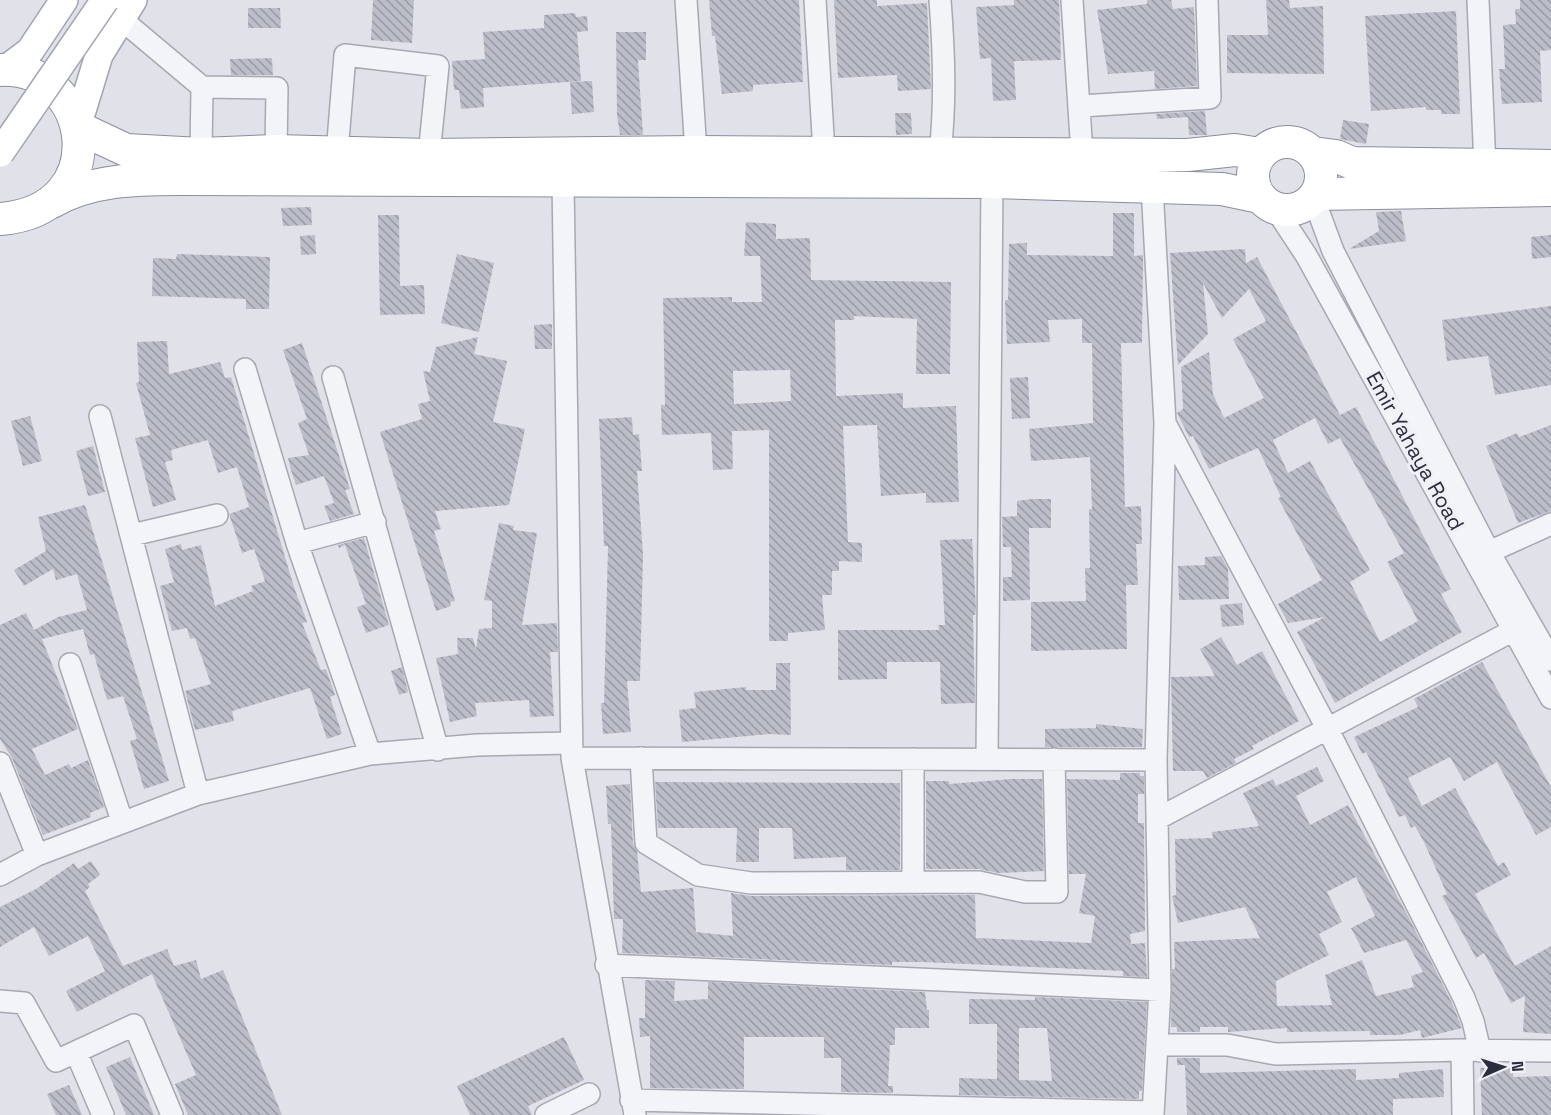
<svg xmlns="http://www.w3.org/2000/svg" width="1551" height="1115" font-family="'Space Grotesk',sans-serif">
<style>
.building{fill:url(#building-back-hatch);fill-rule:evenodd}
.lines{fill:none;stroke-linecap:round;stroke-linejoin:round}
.minor-casing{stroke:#a6a8b3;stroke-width:24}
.major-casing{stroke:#a1a4b3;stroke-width:30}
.highway-casing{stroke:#898d9e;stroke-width:34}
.minor{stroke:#f3f4f7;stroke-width:21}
.major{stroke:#fff;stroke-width:27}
.highway{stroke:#fff;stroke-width:32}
.major-bridge-casing{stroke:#a1a4b3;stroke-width:30;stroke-linecap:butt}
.major-bridge{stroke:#fff;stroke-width:27}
.labels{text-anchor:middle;stroke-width:6;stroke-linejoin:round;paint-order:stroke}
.street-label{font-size:21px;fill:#2a2d3f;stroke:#f0f1f6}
</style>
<defs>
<pattern id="building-back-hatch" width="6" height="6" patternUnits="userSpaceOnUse" patternTransform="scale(1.5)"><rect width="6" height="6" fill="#bbbdc8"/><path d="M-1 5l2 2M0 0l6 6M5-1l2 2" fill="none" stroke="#989aa4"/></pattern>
</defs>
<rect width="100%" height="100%" fill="#e1e2e9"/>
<!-- building -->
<path class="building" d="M373,0H414L412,43L371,40Z
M709,0H799L803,82L753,85V91L722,94L715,36H712Z
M834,0H877V6L927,3L931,89L898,91L897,75L838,78Z
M1014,0H1059L1061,60L1014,61L1016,100L993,101L991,58L980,59L976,7L1014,5Z
M1147,0H1171L1173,9L1194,7L1197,86L1155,89L1154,71L1108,74L1097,10L1147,4Z
M1266,0H1289L1290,8L1323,6L1324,74L1227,73V35H1268Z
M1520,0H1551V50L1540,51L1542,102L1502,104L1499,69H1505L1503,25L1516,24L1515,9H1520Z
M248,8H280L281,28H248Z
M1456,11L1460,114H1441V110H1426V107L1371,111L1365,16Z
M575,13L576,17L587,16L588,31L577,32L581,81L483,88L484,107L461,109L459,90H454L452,61L485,59L483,32L544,28V15Z
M616,32H646V60H638L643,135H620L617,115Z
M272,58L273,75H231L230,59Z
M592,81L594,112L572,114L570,82Z
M1205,111L1207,135H1189L1188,117L1157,119L1156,114Z
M895,113H911L912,134L896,135Z
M1343,120L1369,124L1366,144L1340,139Z
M311,207L312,225L283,226L281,208Z
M1401,211L1406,241L1349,249L1379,231L1376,212Z
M1113,213H1134V256L1143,255V260L1142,343H1121L1125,507L1141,506L1142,544H1136L1138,585H1126L1127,649L1031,651V602L1086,601L1085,568H1090L1089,509H1092L1090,457L1031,461L1029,429L1093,423L1092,343H1082V319L1048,320L1050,342L1007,344L1005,300H1008L1009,244L1027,243V255L1113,256Z
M378,215H399L400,286L424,285L425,314L380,315Z
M746,222L776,224V239L810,238L811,280L951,282L950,374H916L917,319L854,316V320H835L836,396L903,393V408L956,406L959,502L926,503V493L881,496L877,425L843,426L848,542L862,543V562L839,561V571H832V595H822L825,630L788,633V641H769V430L732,431L733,469L713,470L711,433L662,435L661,405H665L663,298L732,297V302H762L760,256H744ZM790,370L791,401L734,404L733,371Z
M315,235L316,254L301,255L300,236Z
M1551,235V257L1532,259L1531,237Z
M1245,249L1246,263L1257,257L1340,415L1356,407L1451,589L1441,594L1462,632L1335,703L1297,632L1325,617L1288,623L1278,604L1322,580L1278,498L1281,497L1258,448L1209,469L1193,436L1189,437L1177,413L1183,409L1181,367L1209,352L1213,394L1224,418L1264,398L1233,339L1266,321L1249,289L1222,318L1203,283L1208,334L1178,365L1170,253ZM1315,418L1328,444L1340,438L1404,553L1387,562L1418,621L1380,642L1350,582L1370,570L1310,461L1288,473L1273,440Z
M177,254L270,257L269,309H246V299L152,296L153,258L176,259Z
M457,254L494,263L479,332L441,323Z
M1551,306V385L1495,395L1488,356L1447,361L1442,320Z
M552,324V349H535L534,325Z
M478,337L474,354L507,361L493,422L525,429L509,505L435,511L441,529L434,531L455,601L450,602L451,606L436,611L380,432L422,419L418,404L430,401L423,371L430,372L436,347Z
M167,341L169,374L220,362L225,378L231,377L294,587L307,622L302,623L321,670L326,669L335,695L330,697L342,734L327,739L310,688L232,711L234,721L195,730L185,691L211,684L195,638L190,639L187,628L172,631L160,586L174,582L165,549L181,544L182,550L201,545L215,606L253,591L251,586L265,581L254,549L242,553L229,514L249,507L237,467L218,473L208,440L171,450L173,460L165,462L176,500L153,507L135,438L150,435L136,383L139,382L137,342Z
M302,343L350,489L345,490L354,514L330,521L324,506L334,503L324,476L296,485L290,467L288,458L309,455L298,423L307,419L283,350Z
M1028,377L1030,418L1012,419L1010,378Z
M30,416L42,461L23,466L11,421Z
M632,417L633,435L639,434L642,471H637L643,555L640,681H627L631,732L603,734L601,703H604L608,546H604L599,419Z
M1551,425V511L1518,523L1486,446L1517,433L1519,437Z
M93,446L105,492L88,496L76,451Z
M1032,499H1051V528H1029L1030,600L1003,601V577H1012L1011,547H1003L1002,517L1017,516V501Z
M85,505L169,781L144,789L130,741L137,739L123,696L107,700L94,654L90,655L83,629L42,639L78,729L32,749L45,775L69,764L71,768L88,760L104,807L90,813L91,817L43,835L12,758L0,739V625L26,613L34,630L58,617L87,610L77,574L56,580L53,569L24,586L14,570L46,551L38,517Z
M499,523L514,526L513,530L537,533L522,625L557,623L558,652H550L554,716L530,717L529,700L475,703L477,716L450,722L436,658L458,654L457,638H473L476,649L479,629L492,628V601L484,600Z
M364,538L389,625L366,633L357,607L366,604L345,545L339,548L338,545Z
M972,539L976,609L975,615H973L975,703L941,704L940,662H887V679L838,680V630H939L938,625H945L940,540Z
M1221,556L1228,569L1229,599L1179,600L1178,566L1205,565V557Z
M1242,603L1244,625L1222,627L1220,605Z
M1221,637L1237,665L1262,651L1299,721L1252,746L1254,749L1234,759L1236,763L1207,778L1203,771H1173L1171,677L1215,676L1200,649Z
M1482,662L1551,787V827L1536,835L1497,762L1464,781L1450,757L1408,778L1422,806L1455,788L1498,866L1504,862L1511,875L1475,894L1515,966L1551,946V1034L1523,1032L1525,996L1511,1003L1484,953L1476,958L1442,896L1447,894L1424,842L1415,826L1411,828L1405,815L1399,817L1366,752L1362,754L1354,737L1418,707L1414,699Z
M776,663H790L791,735L769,734L682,742L679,710L696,708L694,692L746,687V690H776Z
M402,667L408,692L399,695L391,671Z
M1096,724L1143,729L1142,747H1045V729L1096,728Z
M1317,767L1324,781L1296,796L1310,825L1348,805L1409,918L1452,1003L1462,1028L1422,1038L1420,1030L1400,1035H1370V1031L1287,1032V1028L1228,1032V1027H1200V1032H1177V1027H1171L1172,969H1175L1174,942L1260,938L1245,907L1178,923L1172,896L1176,895L1175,839L1213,838L1212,832L1259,826L1243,793L1273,779L1276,786ZM1356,877L1375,916L1351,928L1364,953L1406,940L1423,972L1411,976L1414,987L1376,996L1362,960L1325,975L1332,1005L1277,1006L1276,981L1329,955L1319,934L1342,922L1327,892Z
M1120,773H1140V776H1144V794H1138V823H1144L1145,931L1130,934L1131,944L1145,943L1147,977L1123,976V971L922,962H892V965L622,953L623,919H614L611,824H608L606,786L630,784L633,844L637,851L641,892L693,888L696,932L733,936L731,893L751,896L975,895L976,938L1091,943L1095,916L1079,913L1086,874H1069L1067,779L1120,780Z
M1011,779H1042L1044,871L998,873L979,869H926V781H949V784Z
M655,782L900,783V870H846V857L794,859L792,828H759V862H736L737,828H658Z
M91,861L100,875L88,884L90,887L85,891L123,966L167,949L174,966L196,960L201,979L223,970L282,1115H188L175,1084L196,1075L152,974L77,1012L66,991L105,971L88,936L49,956L34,927L0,947V907L36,889L74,863L78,869Z
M645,980L675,981L674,1001L708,999V982L925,992L927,1010H929V1028H895V1045H890L888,1086H893V1093L841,1092V1058H824V1037H744V1089L650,1088V1036L640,1037L639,1018H645Z
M1035,997L1147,1002L1142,1091H1139V1099L959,1095V1078L997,1079V1024H969V999L1035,1000ZM1019,1028H1047L1052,1081L1019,1080Z
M564,1037L584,1080L528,1106L532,1115H470L457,1086Z
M130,1057L154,1115H126L106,1067Z
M1177,1058H1200V1073L1356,1069V1080L1399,1078V1073L1443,1069L1444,1097L1393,1099V1115H1187L1185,1065H1177Z
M1513,1067V1077L1551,1076V1115H1482L1480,1068Z
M69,1085L82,1115H56L47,1094Z"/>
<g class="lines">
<!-- minor casing -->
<g class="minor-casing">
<path id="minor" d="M686,0L696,152
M815,0L824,153
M1072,0L1082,154
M1478,0L1485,167
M121,19L202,87L277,88L276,151
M1081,106L1210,98L1207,0
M337,153L345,55L438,66L429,155
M940,153C946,102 944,52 940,0
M201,154L202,87
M563,182L572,758L635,1115
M1152,187L1165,423L1156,760L1160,990L1153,1115
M1313,197L1333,251L1489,552L1551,660
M1275,208L1306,255L1551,698
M245,369L297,543L370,754
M333,377L438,750
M100,416L198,794
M1166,425L1327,728L1464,998L1473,1021L1480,1051
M132,535L217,515
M297,543L375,522
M1489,552L1551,524
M70,664L122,821
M572,758L1156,760
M641,758L646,843L698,875L751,883L979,882L1025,892H1057L1054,759
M987,759L992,182
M0,763L37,855
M1157,819L1514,630
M0,875L37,855L198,794L370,754L477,745L571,743
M913,882V759
M606,965L1160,990
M0,1001L24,1003L56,1061L134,1025L172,1115
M1158,1045H1227L1276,1054L1462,1050L1551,1051
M1462,1050L1463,1115
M76,1052L103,1115
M631,1100L1153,1112
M546,1115L589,1094"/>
</g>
<!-- major casing -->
<g class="major-casing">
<path id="major" d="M6,69L30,51L64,0
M77,127L99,55L133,0"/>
</g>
<!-- highway casing -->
<g class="highway-casing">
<path id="highway" d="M0,70C93,65 116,210 0,219
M77,127L126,150L201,154L276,151L429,155L696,152L1188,155L1235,150L1260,154
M1253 176a34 34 0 1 1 68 0a34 34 0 1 1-68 0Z
M1313,153L1336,156L1352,163L1551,166
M1316,194L1551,190
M52,202C90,180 136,179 178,179L992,182L1222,189L1260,197"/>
</g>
<!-- minor -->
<use href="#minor" class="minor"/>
<!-- major -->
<use href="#major" class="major"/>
<!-- highway -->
<use href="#highway" class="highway"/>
<!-- major-bridge casing -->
<g class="major-bridge-casing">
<path id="major-bridge" d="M0,153L105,0"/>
</g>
<!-- major-bridge -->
<use href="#major-bridge" class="major-bridge"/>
</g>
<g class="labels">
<!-- street labels -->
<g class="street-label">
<text transform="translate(1415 451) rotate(61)" y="7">Emir Yahaya Road</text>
</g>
</g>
<!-- north arrow -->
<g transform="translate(1503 1067) rotate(87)" stroke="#f0f1f6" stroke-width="4.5" paint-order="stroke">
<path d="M0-4.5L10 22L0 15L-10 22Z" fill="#2a2d3f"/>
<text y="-9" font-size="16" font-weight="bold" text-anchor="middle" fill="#2a2d3f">N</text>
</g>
</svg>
